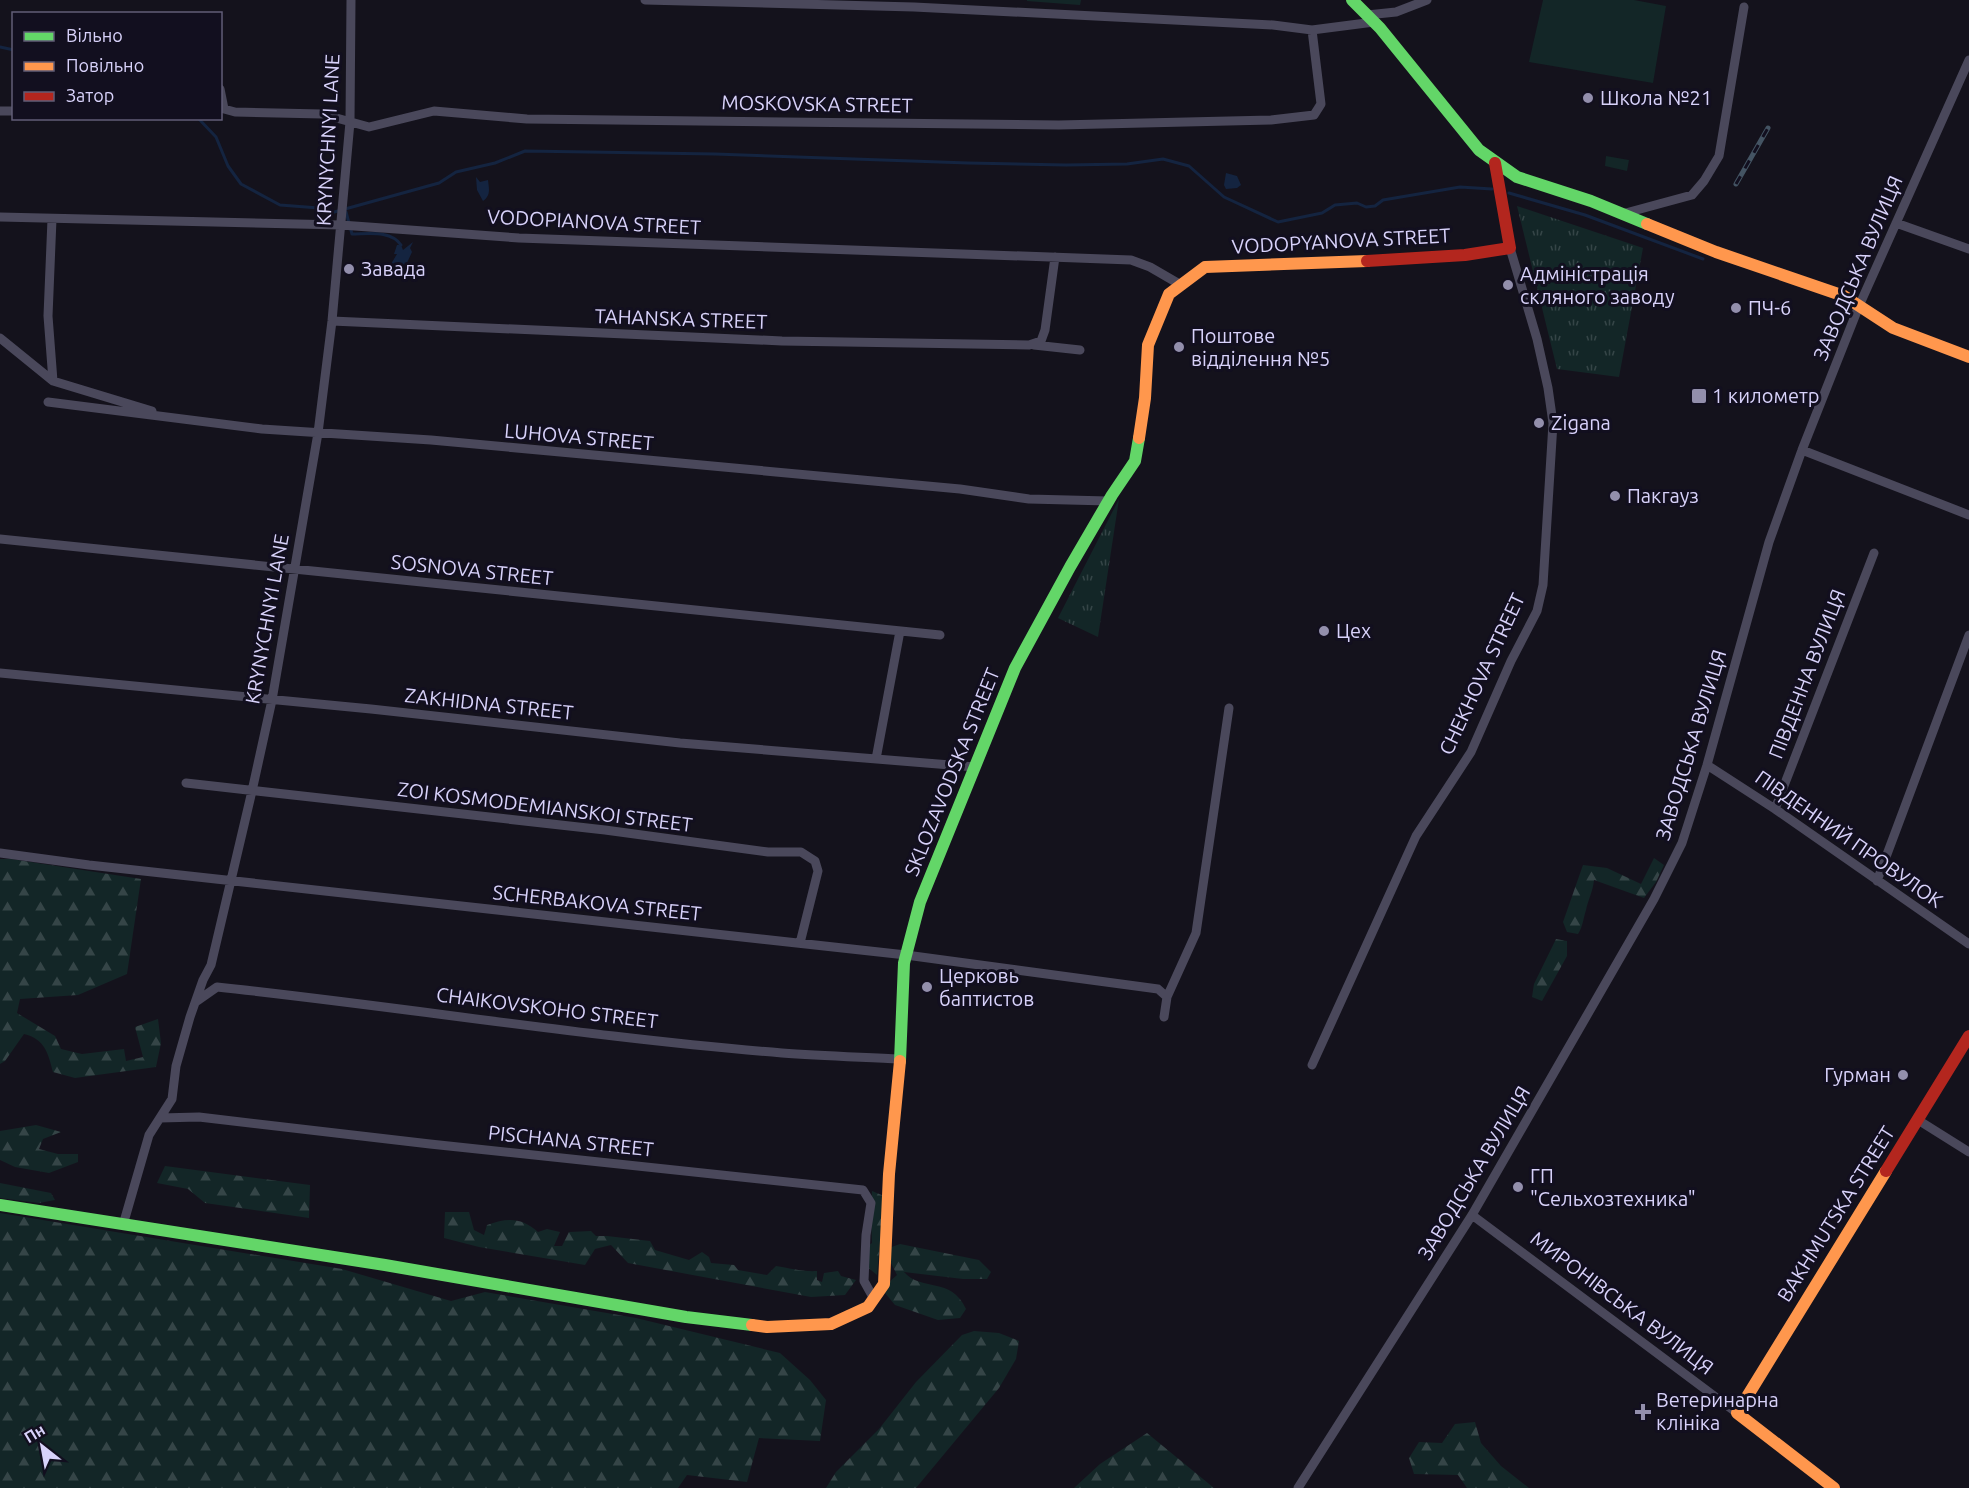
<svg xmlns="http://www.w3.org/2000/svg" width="1969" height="1488" font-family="Ubuntu,sans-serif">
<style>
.forest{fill:url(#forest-firs)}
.park{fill:url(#park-tufts)}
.pitch{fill:#132627}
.water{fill:#142440}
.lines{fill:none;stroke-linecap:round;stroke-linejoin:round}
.stream{stroke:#142440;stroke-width:3}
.street{stroke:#4a485b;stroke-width:9}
.fast{stroke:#63d668;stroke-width:12}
.slow{stroke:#ff974d;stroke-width:12}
.jam{stroke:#b3261e;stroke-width:12}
.rail-casing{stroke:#445463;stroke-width:5}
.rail{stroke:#120f1f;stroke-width:3;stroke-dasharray:9;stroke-linecap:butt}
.poi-dot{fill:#938fac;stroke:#120f1f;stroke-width:2}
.labels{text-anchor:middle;stroke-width:6;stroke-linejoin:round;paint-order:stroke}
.poi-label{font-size:20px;fill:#d8d2fa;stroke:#120f1f;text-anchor:start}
.street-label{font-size:20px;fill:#d8d2fa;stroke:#120f1f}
</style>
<defs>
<pattern id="forest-firs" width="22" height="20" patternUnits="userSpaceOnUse" patternTransform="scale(1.5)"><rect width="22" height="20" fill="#132627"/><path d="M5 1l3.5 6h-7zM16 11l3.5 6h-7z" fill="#354547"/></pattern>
<pattern id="park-tufts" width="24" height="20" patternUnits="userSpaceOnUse" patternTransform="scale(1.5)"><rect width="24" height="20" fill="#132627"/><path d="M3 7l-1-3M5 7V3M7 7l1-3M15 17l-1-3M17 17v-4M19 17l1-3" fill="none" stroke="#354547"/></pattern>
</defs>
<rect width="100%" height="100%" fill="#14121c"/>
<!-- forest -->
<path class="forest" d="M1654,858L1664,865L1656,882L1644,898L1594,880C1593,891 1588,900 1586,910C1583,919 1583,926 1578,934L1567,932L1563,922L1583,865L1607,868L1641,884Z
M0,859H11L141,879L127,974L78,995L20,999L17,1013L55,1036L61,1049L82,1054L124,1049L126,1061L143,1057L135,1027L158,1019L161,1043L156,1067L75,1078L53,1072C48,1053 45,1039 24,1034L5,1061L0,1064Z
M1556,939L1567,941V956L1542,1001L1532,997L1534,984Z
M36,1125L61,1132L43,1139L39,1149L58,1154H78V1162L49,1173L15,1167L0,1160V1131Z
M165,1166L310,1185L309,1218L205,1203L188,1189L157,1183Z
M0,1183L51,1193L55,1200L39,1203L0,1198Z
M872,1191L884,1196L877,1275L865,1265L868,1246L872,1243L871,1219Z
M445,1212H469L474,1230L484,1235L487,1225C507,1218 521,1217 538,1232L547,1229L560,1232L554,1246H562L569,1232L591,1231L596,1236H607L650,1241L655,1250L689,1260L702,1252L709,1257L711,1263L734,1265L738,1270L767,1275L776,1266C789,1268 803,1272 817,1271V1280L822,1282L824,1273L838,1271L841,1276L856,1280L845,1295L811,1297L628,1263L611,1245L595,1249L585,1265L479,1247L444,1238Z
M0,1213L342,1269L451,1301L485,1292L636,1318L780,1353L810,1380L826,1400L820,1441L759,1438L747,1482L687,1475L678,1488H0Z
M900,1244L979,1260L991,1272L987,1279H963L904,1272C921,1292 951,1276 966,1309L960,1318L938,1320L895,1305L885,1293L887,1284L897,1275L890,1261L889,1248Z
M974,1331L999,1333L1019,1341L1016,1359L999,1388L916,1488H826L836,1472L879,1429L916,1382L962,1335Z
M1475,1422L1481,1443L1501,1466L1529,1488H1467L1458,1475L1414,1474L1409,1458L1419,1442L1442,1443L1455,1424Z
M1147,1433L1214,1488H1074L1100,1464Z"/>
<!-- park -->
<path class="park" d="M1027,0H1081L1080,5L1027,1Z
M1517,206L1643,248L1619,377L1557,369Z
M1119,499L1098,637L1058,618Z"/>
<!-- pitch -->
<path class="pitch" d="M1543,0H1634L1666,6L1653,83L1529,62Z
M1606,156L1629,160L1627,171L1605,166Z"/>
<!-- water -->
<path class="water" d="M1226,173L1237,176L1241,185L1237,188L1226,189L1224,185Z
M476,177L480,182L488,180C489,189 491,195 483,201L477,190Z
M413,242L410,248L412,252L406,265L411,277H403L404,272L401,271L398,274L393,272L394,268L391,264L397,254H394L397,245H401L403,250Z"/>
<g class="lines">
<!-- stream -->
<path class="stream" d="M0,47L14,50
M198,118L216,137L228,166L241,184L280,205L319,208L327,214L439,183L456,172L495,163L525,151L715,154L968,163L1066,165L1127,164L1163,159L1189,166L1224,197L1278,222L1322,213L1335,205L1357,203L1366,207L1375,206L1383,200L1460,187L1492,189
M1509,193L1585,215L1703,259
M346,212L352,234C368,234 391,230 401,245"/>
<!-- street -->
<path class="street" d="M645,0L914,7L1273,25L1312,30L1374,22
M1367,15L1396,12L1427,0
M220,89L224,109L235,112L322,114L369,127L434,111L527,119L1059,125L1271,120L1314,115L1321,104L1312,30
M0,111H14
M1622,214L1692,195L1704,181L1719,156L1744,7
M0,217L341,225L519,238L1131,260L1150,267L1181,285
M52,219L48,316L53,381
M1896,223L1969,249
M332,321L782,341L1029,345L1041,341L1045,330L1055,257
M0,338L53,381L152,411
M1034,345L1080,350
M48,402L262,429L431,440L960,489L1029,499L1108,501
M1802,450L1969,515
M0,539L940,635
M0,673L371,709L680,743L975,767
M876,759L900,631
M1707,765L1775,809L1969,944
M186,783L605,830L768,852H801L815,861L818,871L800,943
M1775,809L1874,553
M0,853L89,865L906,955L1158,989L1167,997L1164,1017
M1877,881L1969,635
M1167,997L1196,933L1229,708
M197,1001L217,987C405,1007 593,1038 782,1053C821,1056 861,1057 900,1059
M1312,1065L1416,836L1471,752L1511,661L1537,611L1543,585L1553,423L1548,388L1537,339L1510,248
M160,1118L199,1117L430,1144L863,1190L871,1203L866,1235L864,1281L874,1299
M1918,1120L1969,1152
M1472,1215L1737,1413
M123,1225L149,1135L172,1099L176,1066L190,1017L203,980L211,965L252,791L272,700L318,433L332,321L350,122L351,0
M1298,1488L1472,1215L1654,899L1682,843L1707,765L1769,542L1802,450L1859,306L1969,60"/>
<!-- fast -->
<path class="fast" d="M1352,0L1380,28L1479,150L1517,177L1591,201L1647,224
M900,1061L904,963L920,902L1015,668L1070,567L1112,495L1135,461L1139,438
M0,1205L385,1265L686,1317L752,1325"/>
<!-- slow -->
<path class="slow" d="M1647,224L1716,252L1844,296L1893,328L1969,357
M1139,438L1145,398L1148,345L1169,294L1205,267L1367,261
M752,1325L767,1327L831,1324L868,1307L884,1284L889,1174L900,1061
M1834,1488L1737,1413L1886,1171"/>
<!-- jam -->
<path class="jam" d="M1367,261L1465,255L1510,248L1495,163
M1886,1171L1969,1036"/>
<!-- rail casing -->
<g class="rail-casing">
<path id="rail" d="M1736,184L1768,128"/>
</g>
<!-- rail -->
<use href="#rail" class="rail"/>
</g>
<!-- markers -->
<g class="poi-dot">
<circle cx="1588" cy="98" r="6"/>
<circle cx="349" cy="269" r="6"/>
<circle cx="1508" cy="285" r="6"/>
<circle cx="1736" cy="308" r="6"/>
<circle cx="1179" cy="347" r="6"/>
<rect x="1691" y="388" width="16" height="16" rx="3"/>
<circle cx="1539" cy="423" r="6"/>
<circle cx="1615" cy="496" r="6"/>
<circle cx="1324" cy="631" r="6"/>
<circle cx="927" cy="987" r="6"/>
<circle cx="1903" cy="1075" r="6"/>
<circle cx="1518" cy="1187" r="6"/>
<path d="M1640 1403h6v6h6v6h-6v6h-6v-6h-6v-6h6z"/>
</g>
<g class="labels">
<!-- poi labels -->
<g class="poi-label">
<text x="1600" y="105">Школа №21</text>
<text x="361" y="276">Завада</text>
<text x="1520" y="281">Адміністрація<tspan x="1520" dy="23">скляного заводу</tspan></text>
<text x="1748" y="315">ПЧ-6</text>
<text x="1191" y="343">Поштове<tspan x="1191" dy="23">відділення №5</tspan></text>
<text x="1712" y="403">1 километр</text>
<text x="1551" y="430">Zigana</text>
<text x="1627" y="503">Пакгауз</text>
<text x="1336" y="638">Цех</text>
<text x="939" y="983">Церковь<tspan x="939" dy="23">баптистов</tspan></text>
<text x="1891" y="1082" text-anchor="end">Гурман</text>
<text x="1530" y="1183">ГП<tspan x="1530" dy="23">"Сельхозтехника"</tspan></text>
<text x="1656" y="1407">Ветеринарна<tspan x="1656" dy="23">клініка</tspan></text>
</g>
<!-- street labels -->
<g class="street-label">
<text transform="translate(817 104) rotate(1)" y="7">MOSKOVSKA STREET</text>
<text transform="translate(328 140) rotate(-87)" y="7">KRYNYCHNYI LANE</text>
<text transform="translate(594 222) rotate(3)" y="7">VODOPIANOVA STREET</text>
<text transform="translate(1341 241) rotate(-3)" y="7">VODOPYANOVA STREET</text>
<text transform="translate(1858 268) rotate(-67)" y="7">ЗАВОДСЬКА ВУЛИЦЯ</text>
<text transform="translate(681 319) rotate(2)" y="7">TAHANSKA STREET</text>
<text transform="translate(579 437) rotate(5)" y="7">LUHOVA STREET</text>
<text transform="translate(472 570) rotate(6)" y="7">SOSNOVA STREET</text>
<text transform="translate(267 619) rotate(-80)" y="7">KRYNYCHNYI LANE</text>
<text transform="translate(1482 674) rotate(-65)" y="7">CHEKHOVA STREET</text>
<text transform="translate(1807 674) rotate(-69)" y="7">ПІВДЕННА ВУЛИЦЯ</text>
<text transform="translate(489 704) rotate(6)" y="7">ZAKHIDNA STREET</text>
<text transform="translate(1691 745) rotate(-73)" y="7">ЗАВОДСЬКА ВУЛИЦЯ</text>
<text transform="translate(952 772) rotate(-68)" y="7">SKLOZAVODSKA STREET</text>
<text transform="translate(545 807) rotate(7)" y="7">ZOI KOSMODEMIANSKOI STREET</text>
<text transform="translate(1849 839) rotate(35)" y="7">ПІВДЕННИЙ ПРОВУЛОК</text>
<text transform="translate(597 903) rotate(6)" y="7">SCHERBAKOVA STREET</text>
<text transform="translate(547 1008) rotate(7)" y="7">CHAIKOVSKOHO STREET</text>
<text transform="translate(571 1141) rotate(6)" y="7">PISCHANA STREET</text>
<text transform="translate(1474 1173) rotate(-59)" y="7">ЗАВОДСЬКА ВУЛИЦЯ</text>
<text transform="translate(1836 1214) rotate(-58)" y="7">BAKHMUTSKA STREET</text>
<text transform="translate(1622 1303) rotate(37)" y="7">МИРОНІВСЬКА ВУЛИЦЯ</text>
</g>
</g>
<!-- legend -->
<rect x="12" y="12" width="210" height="108" fill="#120f1f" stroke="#615d77" stroke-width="1.5"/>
<rect x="24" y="32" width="30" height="9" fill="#63d668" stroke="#615d77" stroke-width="1.5"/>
<text x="66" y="42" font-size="18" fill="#d8d2fa">Вільно</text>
<rect x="24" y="62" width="30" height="9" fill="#ff974d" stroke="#615d77" stroke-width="1.5"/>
<text x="66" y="72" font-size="18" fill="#d8d2fa">Повільно</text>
<rect x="24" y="92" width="30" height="9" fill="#b3261e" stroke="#615d77" stroke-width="1.5"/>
<text x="66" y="102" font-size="18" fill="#d8d2fa">Затор</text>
<!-- north arrow -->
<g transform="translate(42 1446) rotate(329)" stroke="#120f1f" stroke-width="4.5" paint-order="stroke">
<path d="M0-4.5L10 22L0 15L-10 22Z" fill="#d8d2fa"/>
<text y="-9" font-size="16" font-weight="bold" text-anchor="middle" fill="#d8d2fa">Пн</text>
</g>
</svg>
